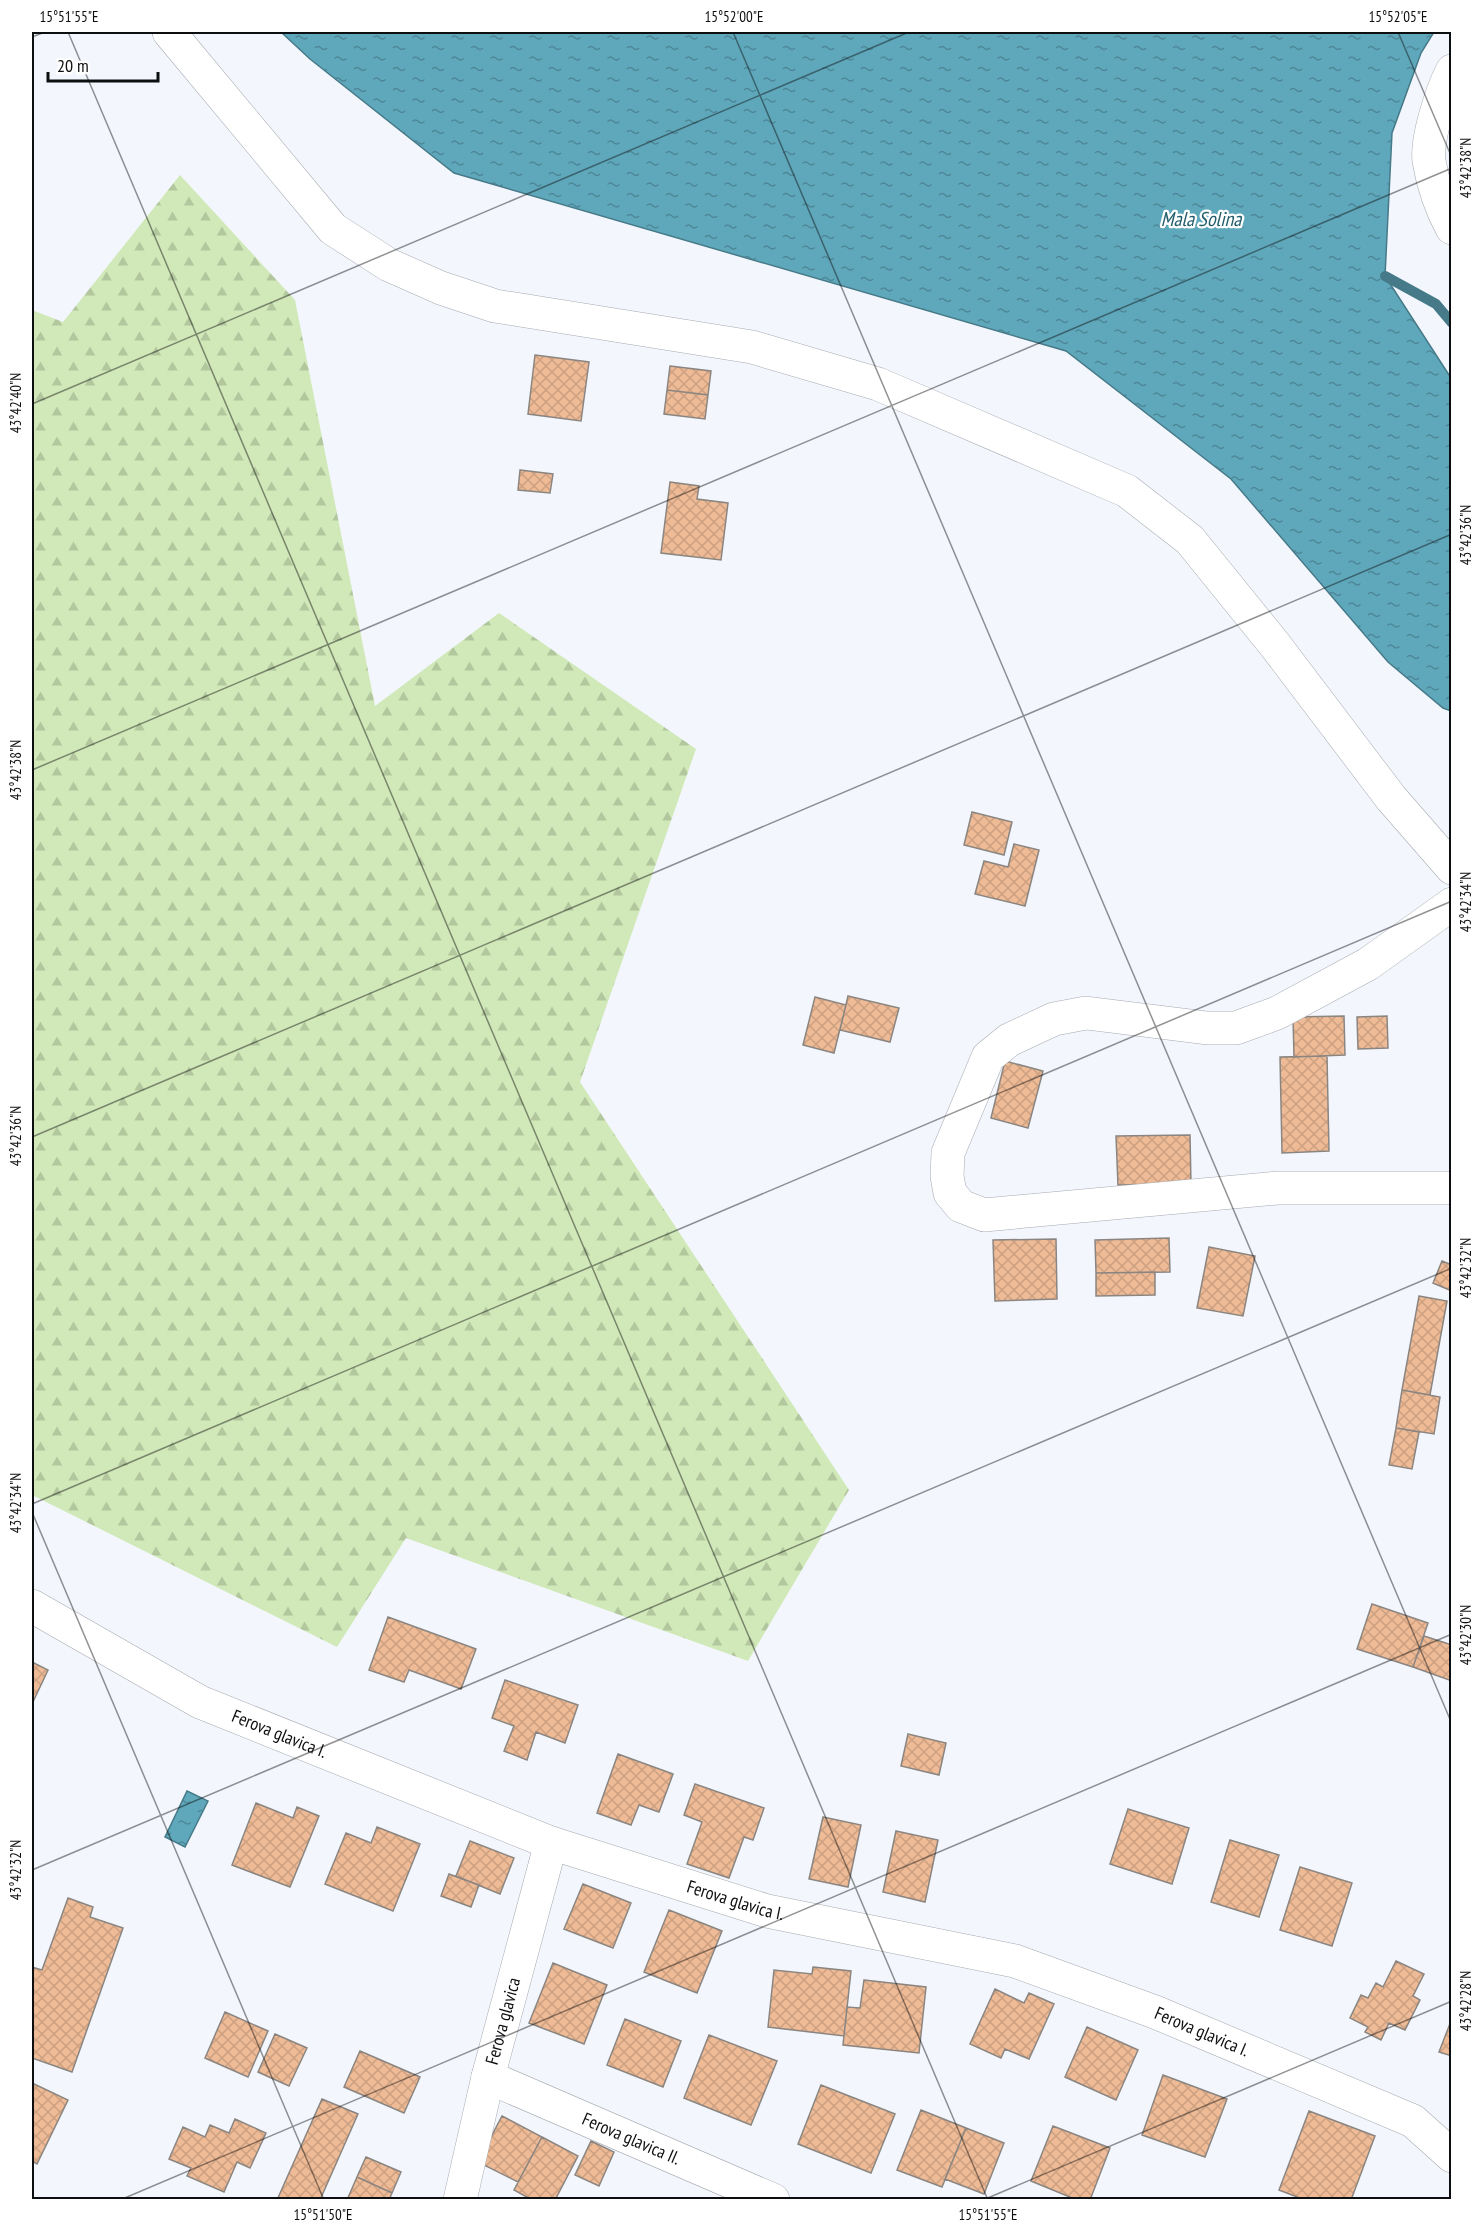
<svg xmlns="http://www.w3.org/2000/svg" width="1483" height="2231" font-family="'PT Sans Narrow',sans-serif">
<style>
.forest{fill:url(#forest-firs)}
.water{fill:url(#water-ripples);stroke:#467a88;stroke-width:1.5}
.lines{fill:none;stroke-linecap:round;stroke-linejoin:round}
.stream{stroke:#467a88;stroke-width:10}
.building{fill:url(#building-cross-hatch);stroke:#8b8581;stroke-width:1.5}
.minor-casing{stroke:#a6aab0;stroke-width:34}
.minor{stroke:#fff;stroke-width:33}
.ticks{fill:none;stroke:#0d0e10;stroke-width:1.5;stroke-opacity:0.45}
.labels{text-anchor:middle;stroke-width:4.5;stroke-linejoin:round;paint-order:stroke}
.street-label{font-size:18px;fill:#0d0e10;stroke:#fff}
.water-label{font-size:20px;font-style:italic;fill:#225e6c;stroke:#fff}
.neatline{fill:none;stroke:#0d0e10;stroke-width:2}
.ticks-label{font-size:15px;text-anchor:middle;fill:#0d0e10}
</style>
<defs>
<pattern id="forest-firs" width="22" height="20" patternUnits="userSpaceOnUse" patternTransform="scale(1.5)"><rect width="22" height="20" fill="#d1e9b9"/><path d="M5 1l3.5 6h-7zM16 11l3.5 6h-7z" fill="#b2c79e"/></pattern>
<pattern id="water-ripples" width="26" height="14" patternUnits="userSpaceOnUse" patternTransform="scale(1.5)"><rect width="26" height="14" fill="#5fa8bb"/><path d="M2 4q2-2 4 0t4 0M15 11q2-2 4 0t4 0" fill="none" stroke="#4d8797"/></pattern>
<pattern id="building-cross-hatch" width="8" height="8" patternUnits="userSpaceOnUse" patternTransform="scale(1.5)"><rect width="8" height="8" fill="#efbb96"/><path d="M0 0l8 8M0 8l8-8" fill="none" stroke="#cca080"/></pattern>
</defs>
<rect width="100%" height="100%" fill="#f3f7fd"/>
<!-- forest -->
<path class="forest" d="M180,175L295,300L375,706L499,613L696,749L580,1082L849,1490L748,1661L406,1538L337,1647L32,1495V310L63,322Z"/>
<!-- water -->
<path class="water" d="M281,32H1434L1421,53L1392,133L1385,276L1451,378V711L1443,708L1388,662L1231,479L1066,351L454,173L310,59Z
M187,1791L208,1801L185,1847L165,1837Z"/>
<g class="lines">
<!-- stream -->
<path class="stream" d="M1385,276L1436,304L1452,323"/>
</g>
<!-- building -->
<path class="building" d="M535,355L589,362L581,421L528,414Z
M670,366L711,371L708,395L667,390Z
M667,390L708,395L705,419L664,414Z
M520,470L553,474L550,493L518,490Z
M670,482L699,486L697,499L728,503L721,560L661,553Z
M972,812L1012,822L1004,855L964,845Z
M1014,844L1039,850L1025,906L975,894L984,861L1008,867Z
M848,996L899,1008L890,1042L840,1030Z
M815,997L846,1005L834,1053L803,1045Z
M1344,1016L1345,1055L1294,1057L1293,1017Z
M1387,1016L1388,1048L1358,1049L1357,1017Z
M1327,1056L1329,1151L1282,1153L1280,1057Z
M1005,1061L1043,1071L1028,1128L991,1118Z
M1190,1135L1191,1184L1118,1185L1116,1136Z
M1169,1238L1170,1272L1096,1273L1095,1240Z
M1056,1239L1057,1299L995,1301L993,1240Z
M1209,1247L1255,1256L1243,1316L1197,1308Z
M1442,1261L1452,1265V1291L1433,1283Z
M1155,1272V1295L1096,1296V1273Z
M1419,1296L1447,1301L1430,1395L1402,1390Z
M1402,1390L1440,1397L1434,1434L1396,1428Z
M1396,1428L1419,1432L1412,1469L1389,1465Z
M1372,1604L1428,1623L1413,1667L1357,1649Z
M388,1617L476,1649L461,1689L409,1670L404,1682L369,1670Z
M1424,1636L1452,1645V1681L1413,1667Z
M32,1662L48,1670L32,1704Z
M505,1680L578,1705L565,1743L536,1732L527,1760L504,1751L514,1726L492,1718Z
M908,1734L946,1743L939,1775L901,1766Z
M618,1754L673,1774L659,1812L639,1805L631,1825L597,1813Z
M695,1784L764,1808L753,1840L744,1837L729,1878L687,1864L702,1822L684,1815Z
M256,1803L293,1818L297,1807L319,1816L290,1887L232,1865Z
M1128,1809L1189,1828L1172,1884L1110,1864Z
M823,1817L861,1825L848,1887L809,1879Z
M377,1827L420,1844L393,1911L325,1884L346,1833L371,1843Z
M896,1831L938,1840L925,1902L883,1892Z
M1230,1840L1279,1855L1259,1917L1211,1902Z
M470,1841L514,1858L500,1894L456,1876Z
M1300,1867L1352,1883L1332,1946L1280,1930Z
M449,1874L479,1885L471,1907L441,1896Z
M583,1884L631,1903L613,1948L564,1929Z
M68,1898L93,1907L90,1917L123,1928L72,2072L32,2058V1967L42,1970Z
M669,1910L722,1931L697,1993L644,1972Z
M1396,1961L1424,1974L1413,1996L1420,2000L1405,2030L1389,2023L1381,2040L1365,2032L1368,2027L1350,2018L1361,1995L1368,1998L1376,1983L1383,1987Z
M553,1963L607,1985L584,2044L529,2023Z
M813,1967L851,1971L844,2036L768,2027L774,1970L812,1974Z
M864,1980L926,1987L919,2053L843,2045L847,2007L860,2008Z
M995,1989L1024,2003L1029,1993L1054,2004L1029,2059L1005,2049L1001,2058L970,2044Z
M225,2012L268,2031L248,2077L205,2058Z
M625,2019L681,2041L663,2087L607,2065Z
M1451,2021H1452V2056L1439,2052Z
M1087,2027L1138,2050L1116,2100L1065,2077Z
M275,2034L307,2048L289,2086L258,2072Z
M709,2035L777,2061L751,2125L684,2098Z
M360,2051L420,2077L404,2113L344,2087Z
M1163,2075L1227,2099L1205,2157L1142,2135Z
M32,2083L68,2100L37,2164L32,2161Z
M821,2085L895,2114L871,2173L798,2144Z
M322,2099L358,2114L320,2200H277Z
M921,2110L966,2128L942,2187L897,2170Z
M1309,2111L1375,2136L1351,2200H1305L1279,2190Z
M502,2116L542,2137L518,2182L478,2162Z
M235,2119L266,2133L250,2168L237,2162L224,2192L187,2176L191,2168L169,2159L183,2127L205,2137L210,2125L229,2133Z
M1053,2126L1110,2148L1090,2200H1077L1031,2181Z
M966,2128L1004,2143L984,2194L945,2179Z
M542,2137L578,2156L555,2200H532L514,2190Z
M591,2141L614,2152L599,2186L575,2175Z
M366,2157L401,2172L392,2193L357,2177Z
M357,2177L392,2193L389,2200H347Z"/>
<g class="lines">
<!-- minor casing -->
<g class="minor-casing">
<g id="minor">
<path d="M169,32L333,229L389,265L441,288L495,306L752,347L878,384L1127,491L1190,540L1275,645L1391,798L1452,868"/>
<path d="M1452,71C1442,91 1426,139 1429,161C1433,184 1441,208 1452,228"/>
<path d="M1452,904L1368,964L1277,1013L1236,1028H1207L1086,1013L1054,1019L1009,1040L988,1057L948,1153L947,1176L950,1193L961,1206L984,1215L1277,1188H1452"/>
<path id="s1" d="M32,1606L200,1702L551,1843L767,1911L1015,1961L1155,2012L1413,2121L1452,2156"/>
<path id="s2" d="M488,2077L773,2200"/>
<path id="s3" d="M460,2200L488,2077L551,1843"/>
</g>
</g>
<!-- minor -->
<use href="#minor" class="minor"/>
</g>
<!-- ticks -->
<path class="ticks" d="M68,32L988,2200M733,32L1452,1724M1398,32L1452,158M32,37L45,32M32,404L909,32M32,770L1452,168M32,1137L1452,534M32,1504L1452,901M32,1512L324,2200M32,1870L1452,1268M120,2200L1452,1634M983,2200L1452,2001"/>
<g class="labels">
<!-- street labels -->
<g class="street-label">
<text dy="6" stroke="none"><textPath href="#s1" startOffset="279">Ferova glavica I.</textPath></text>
<text dy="6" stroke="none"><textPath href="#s1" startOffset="765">Ferova glavica I.</textPath></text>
<text dy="6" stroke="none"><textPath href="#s3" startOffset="184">Ferova glavica</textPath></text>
<text dy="6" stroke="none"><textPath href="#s1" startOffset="1251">Ferova glavica I.</textPath></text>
<text dy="6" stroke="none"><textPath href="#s2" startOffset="156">Ferova glavica II.</textPath></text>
</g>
<!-- water labels -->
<g class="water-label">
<text x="1201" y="226">Mala Solina</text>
</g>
</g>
<!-- border -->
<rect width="1483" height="2231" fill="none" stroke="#ffffff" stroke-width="66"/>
<!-- scale -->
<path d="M48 72v9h110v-9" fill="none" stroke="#0d0e10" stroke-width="3"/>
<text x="57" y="72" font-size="18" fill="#0d0e10" stroke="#ffffff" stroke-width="4.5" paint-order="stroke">20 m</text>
<rect x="33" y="33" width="1417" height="2165" class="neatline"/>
<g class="ticks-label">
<text x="69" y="22">15°51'55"E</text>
<text x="734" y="22">15°52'00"E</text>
<text x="1398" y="22">15°52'05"E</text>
<text transform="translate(1466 168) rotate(-90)" y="5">43°42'38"N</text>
<text transform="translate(16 403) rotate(-90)" y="5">43°42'40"N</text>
<text transform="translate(1466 535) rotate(-90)" y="5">43°42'36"N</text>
<text transform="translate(16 770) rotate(-90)" y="5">43°42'38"N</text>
<text transform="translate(1466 902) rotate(-90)" y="5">43°42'34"N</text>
<text transform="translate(16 1136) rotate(-90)" y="5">43°42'36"N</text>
<text transform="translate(1466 1268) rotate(-90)" y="5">43°42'32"N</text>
<text transform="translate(16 1503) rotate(-90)" y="5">43°42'34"N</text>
<text transform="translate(1466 1635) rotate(-90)" y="5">43°42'30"N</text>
<text transform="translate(16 1870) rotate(-90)" y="5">43°42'32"N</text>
<text transform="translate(1466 2001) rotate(-90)" y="5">43°42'28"N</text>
<text x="323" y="2220">15°51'50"E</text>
<text x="988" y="2220">15°51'55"E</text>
</g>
</svg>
